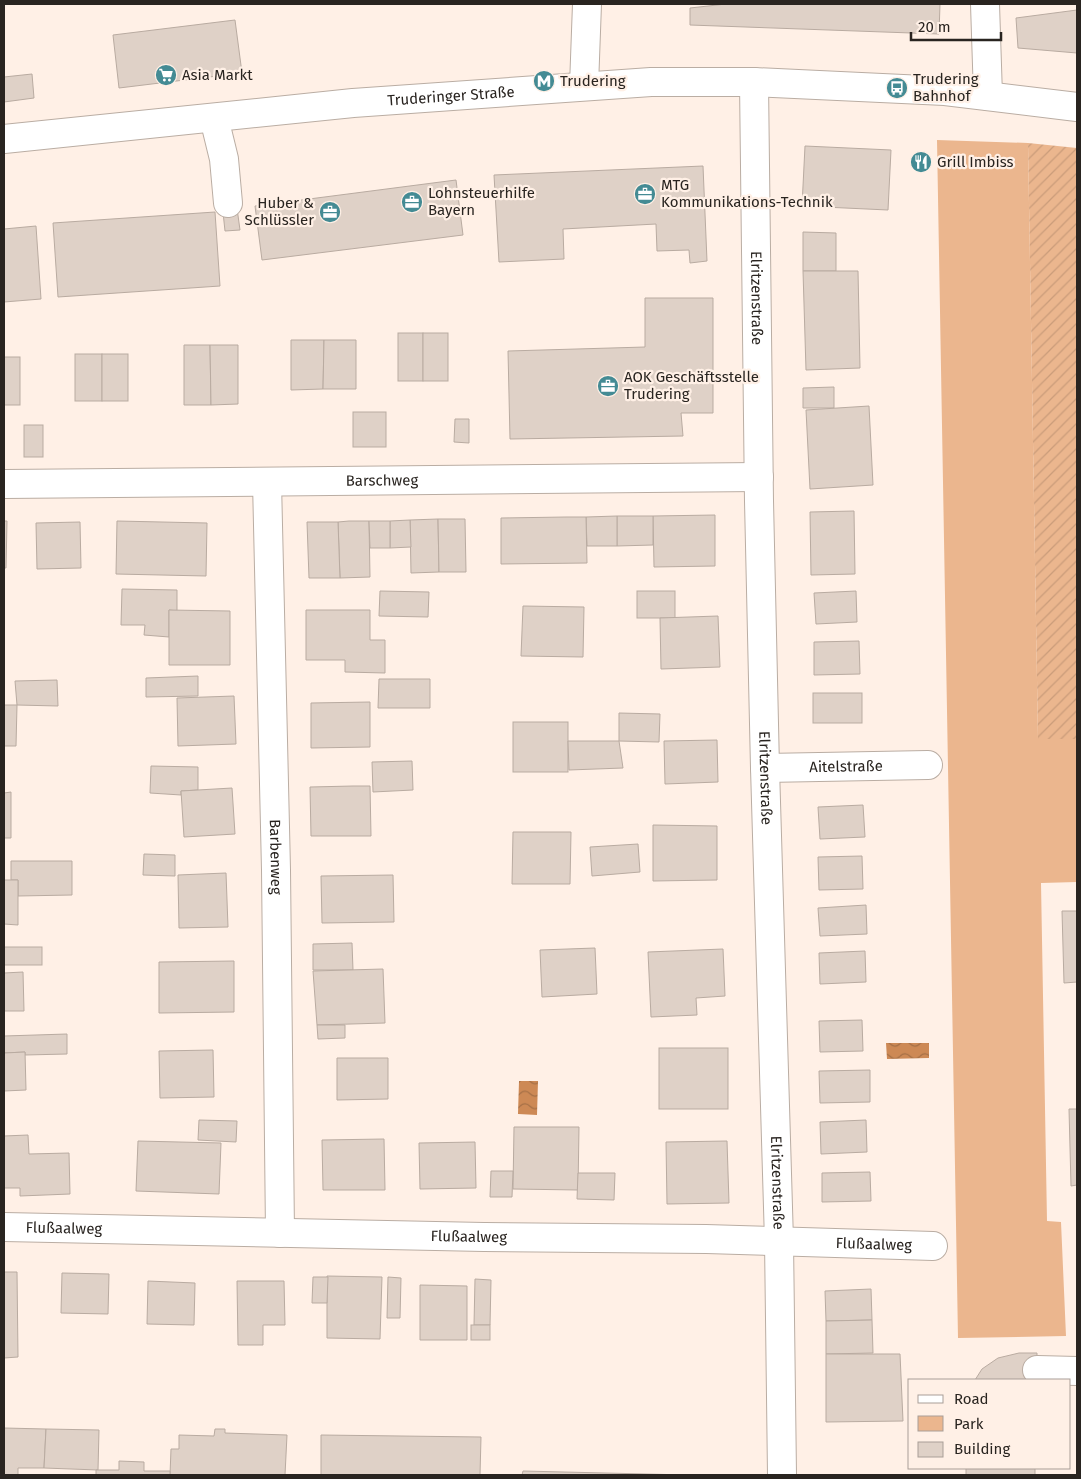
<svg xmlns="http://www.w3.org/2000/svg" width="1081" height="1479" font-family="'Fira Sans',sans-serif">
<style>
.park{fill:#ebb68e}
.garden{fill:url(#garden-furrows)}
.water{fill:url(#water-waves)}
.building{fill:#dfd1c7;stroke:#b9aba1}
.lines{fill:none;stroke-linecap:round;stroke-linejoin:round}
.minor-casing{stroke:#baada3;stroke-width:30}
.minor{stroke:#fff;stroke-width:28}
.labels{text-anchor:middle;dominant-baseline:central;stroke-width:4.5;stroke-linejoin:round;paint-order:stroke}
.poi-label{font-size:15px;fill:#292420;stroke:#fff0e6;text-anchor:start}
.street-label{font-size:15px;fill:#292420;stroke:#fff0e6}
</style>
<defs>
<pattern id="garden-furrows" width="10" height="10" patternUnits="userSpaceOnUse" patternTransform="scale(1.25)"><rect width="10" height="10" fill="#ebb68e"/><path d="M-1 1l2-2M0 10L10 0M9 11l2-2" fill="none" stroke="#ca9c7a"/></pattern>
<pattern id="water-waves" width="16" height="10" patternUnits="userSpaceOnUse" patternTransform="scale(1.25)"><rect width="16" height="10" fill="#cd8955"/><path d="M0 5q4-4 8 0t8 0" fill="none" stroke="#a67046"/></pattern>
</defs>
<rect width="100%" height="100%" fill="#fff0e6"/>
<polygon class="park" points="937,140 1028,143 1038,739 1077,739 1077,882 1041,883 1047,1221 1061,1222 1066,1336 958,1338"/>
<polygon class="garden" points="1028,143 1077,148 1077,739 1038,739"/>
<g class="water">
<polygon points="886,1043 929,1043 929,1058 887,1059"/>
<polygon points="519,1081 538,1081 537,1115 518,1114"/>
</g>
<g class="building">
<polygon points="726,4 940,4 939,34 690,25 690,8"/>
<polygon points="1077,10 1077,53 1018,48 1016,18"/>
<polygon points="235,20 242,73 119,88 113,35"/>
<polygon points="32,74 34,98 4,102 4,77"/>
<polygon points="805,146 891,150 888,210 802,206"/>
<polygon points="703,166 707,261 690,263 689,250 657,251 656,224 563,229 564,259 499,262 494,175"/>
<polygon points="456,180 463,235 262,260 255,206"/>
<polygon points="236,201 240,230 225,231 222,203"/>
<polygon points="215,212 220,286 58,297 53,223"/>
<polygon points="36,226 41,299 4,302 4,229"/>
<polygon points="803,232 836,233 836,271 803,271"/>
<polygon points="803,271 858,271 860,368 806,370"/>
<polygon points="645,298 713,298 713,413 681,413 683,436 510,439 508,351 645,347"/>
<rect x="398" y="333" width="25" height="48"/>
<rect x="423" y="333" width="25" height="48"/>
<polygon points="291,340 324,340 323,389 291,390"/>
<polygon points="324,340 356,340 356,389 323,389"/>
<polygon points="184,345 210,345 211,405 184,405"/>
<polygon points="210,345 238,345 238,404 211,405"/>
<rect x="75" y="354" width="27" height="47"/>
<rect x="102" y="354" width="26" height="47"/>
<rect x="4" y="357" width="16" height="48"/>
<polygon points="834,387 834,408 803,408 803,388"/>
<polygon points="869,406 873,485 810,489 806,410"/>
<rect x="353" y="412" width="33" height="35"/>
<polygon points="455,419 469,419 469,443 454,442"/>
<rect x="24" y="425" width="19" height="32"/>
<polygon points="854,511 855,574 811,575 810,512"/>
<polygon points="715,515 715,566 654,567 653,516"/>
<polygon points="617,516 653,516 653,545 617,546"/>
<polygon points="617,516 617,546 587,546 586,517"/>
<polygon points="566,517 586,517 587,563 501,564 501,518"/>
<polygon points="438,519 439,572 411,573 410,520"/>
<polygon points="438,519 465,519 466,572 439,572"/>
<polygon points="410,520 411,547 390,548 390,521"/>
<polygon points="4,521 7,521 6,568 4,568"/>
<polygon points="117,521 207,523 206,576 116,574"/>
<polygon points="349,521 369,521 370,577 340,578 338,522"/>
<polygon points="369,521 390,521 390,548 370,548"/>
<polygon points="80,522 81,568 37,569 36,523"/>
<polygon points="307,522 338,522 340,578 309,578"/>
<polygon points="122,589 177,590 177,611 169,610 169,637 144,635 145,625 121,625"/>
<polygon points="380,591 429,592 428,617 379,616"/>
<rect x="637" y="591" width="38" height="27"/>
<polygon points="856,591 857,622 816,624 814,593"/>
<polygon points="523,606 584,607 583,657 521,656"/>
<polygon points="169,610 230,611 230,665 169,665"/>
<polygon points="306,610 370,610 370,640 385,640 385,673 345,672 345,660 306,660"/>
<polygon points="718,616 720,667 661,669 660,618"/>
<polygon points="859,641 860,674 814,675 814,642"/>
<polygon points="198,676 198,696 146,697 146,678"/>
<polygon points="379,679 430,679 430,708 378,708"/>
<polygon points="57,680 58,706 17,705 15,681"/>
<rect x="813" y="693" width="49" height="30"/>
<polygon points="234,696 236,744 178,746 177,698"/>
<polygon points="370,702 370,747 311,748 311,703"/>
<polygon points="4,705 17,705 16,746 4,746"/>
<polygon points="619,713 660,714 659,742 619,741"/>
<rect x="513" y="722" width="55" height="50"/>
<polygon points="717,740 718,782 665,784 664,741"/>
<polygon points="568,741 619,741 623,768 569,770"/>
<polygon points="412,761 413,790 373,792 372,762"/>
<polygon points="151,766 198,767 198,790 181,791 181,795 150,793"/>
<polygon points="353,786 370,786 371,836 311,836 310,787"/>
<polygon points="232,788 235,834 184,837 181,791"/>
<polygon points="11,792 11,838 4,838 4,793"/>
<polygon points="863,805 865,837 820,839 818,807"/>
<polygon points="653,825 717,826 717,880 653,881"/>
<polygon points="513,832 571,832 570,884 512,884"/>
<polygon points="638,844 640,872 592,876 590,847"/>
<polygon points="144,854 175,855 175,876 143,875"/>
<polygon points="862,856 863,889 819,890 818,857"/>
<polygon points="11,861 72,861 72,895 18,896 18,880 11,880"/>
<polygon points="226,873 228,927 179,928 178,875"/>
<polygon points="393,875 394,922 322,923 321,876"/>
<polygon points="4,880 18,880 18,925 4,924"/>
<polygon points="866,905 867,934 820,936 818,908"/>
<polygon points="1062,911 1077,911 1077,982 1064,983"/>
<polygon points="352,943 353,970 313,970 313,944"/>
<rect x="4" y="947" width="38" height="18"/>
<polygon points="595,948 597,994 542,997 540,950"/>
<polygon points="723,949 725,996 696,998 697,1015 651,1017 648,952"/>
<polygon points="865,951 866,982 820,984 819,953"/>
<polygon points="234,961 234,1012 159,1013 159,962"/>
<polygon points="383,969 385,1023 317,1025 313,971"/>
<polygon points="23,972 24,1011 4,1011 4,973"/>
<polygon points="862,1020 863,1051 820,1052 819,1021"/>
<polygon points="317,1025 345,1025 345,1038 318,1039"/>
<polygon points="67,1034 67,1054 25,1055 25,1052 4,1053 4,1036"/>
<rect x="659" y="1048" width="69" height="61"/>
<polygon points="213,1050 214,1097 160,1098 159,1051"/>
<polygon points="25,1052 26,1090 4,1091 4,1053"/>
<polygon points="337,1058 388,1058 388,1099 337,1100"/>
<polygon points="870,1070 870,1102 820,1103 819,1071"/>
<polygon points="1069,1109 1077,1109 1077,1185 1071,1186"/>
<polygon points="199,1120 237,1121 236,1142 198,1140"/>
<polygon points="866,1120 867,1152 821,1154 820,1122"/>
<polygon points="514,1127 579,1127 578,1190 513,1189"/>
<polygon points="28,1135 29,1154 69,1153 70,1194 20,1196 20,1188 4,1188 4,1136"/>
<polygon points="384,1139 385,1190 323,1190 322,1140"/>
<polygon points="138,1141 221,1143 219,1194 136,1191"/>
<polygon points="727,1141 729,1203 667,1204 666,1142"/>
<polygon points="475,1142 476,1188 420,1189 419,1143"/>
<polygon points="491,1171 513,1171 512,1197 490,1197"/>
<polygon points="870,1172 871,1201 822,1202 822,1173"/>
<polygon points="578,1173 615,1173 614,1200 577,1199"/>
<polygon points="4,1272 17,1272 18,1357 4,1358"/>
<polygon points="62,1273 109,1274 108,1314 61,1313"/>
<polygon points="327,1276 382,1277 380,1339 327,1338"/>
<polygon points="313,1277 328,1277 327,1303 312,1303"/>
<polygon points="388,1277 401,1278 400,1318 387,1318"/>
<polygon points="475,1279 491,1280 490,1325 474,1325"/>
<polygon points="148,1281 195,1283 194,1325 147,1324"/>
<polygon points="237,1281 284,1281 285,1325 263,1325 263,1345 238,1345"/>
<polygon points="420,1285 467,1286 467,1340 420,1340"/>
<polygon points="871,1289 872,1320 826,1321 825,1291"/>
<polygon points="872,1320 873,1353 826,1354 826,1321"/>
<rect x="471" y="1325" width="19" height="15"/>
<polygon points="1019,1353 1037,1353 1037,1380 975,1380 982,1369 998,1358"/>
<polygon points="826,1354 900,1354 903,1421 826,1422"/>
<polygon points="4,1428 46,1429 44,1468 18,1468 18,1475 4,1475"/>
<polygon points="46,1429 99,1430 98,1470 44,1468"/>
<polygon points="215,1429 225,1429 225,1433 287,1435 285,1475 170,1475 171,1449 179,1449 179,1435 214,1436"/>
<polygon points="321,1435 481,1437 480,1475 321,1475"/>
<polygon points="119,1461 144,1462 144,1471 170,1471 170,1475 96,1475 96,1470 119,1470"/>
<rect x="966" y="1468" width="69" height="7"/>
<polygon points="523,1471 687,1475 722,1475 522,1475"/>
</g>
<g class="lines">
<g class="minor-casing">
<g id="minor">
<polyline points="985,4 988,96"/>
<path id="s1" d="M754,82L759,501L765,768L779,1241L782,1475"/>
<polyline points="584,86 587,4"/>
<polyline points="214,118 224,159 228,203"/>
<path id="s2" d="M4,139L353,103L651,82H754L945,91L1077,107"/>
<path id="s3" d="M267,482L276,870L280,1233"/>
<path id="s4" d="M4,484L759,477"/>
<path id="s5" d="M765,768L928,765"/>
<path id="s6" d="M4,1227L484,1237L706,1239L933,1246"/>
<polyline points="1037,1370 1077,1371"/>
</g>
</g>
<use href="#minor" class="minor"/>
</g>
<defs>
<g id="supermarket-disc" transform="scale(1.125)"><circle r="9.5" fill="#448b94" stroke="#fff0e6"/><path d="M-6-5.5h2.5l.6 2H6L4.5 2H-2.5L-4.4-4H-6ZM-1.5 3.2a1.3 1.3 0 1 0 .1 0ZM3 3.2a1.3 1.3 0 1 0 .1 0Z" fill="#fff"/></g>
<g id="metro-disc" transform="scale(1.125)"><circle r="9.5" fill="#448b94" stroke="#fff0e6"/><path d="M-5.5 5V-5H-3L0 0L3-5H5.5V5H3V-.5L0 4L-3-.5V5Z" fill="#fff"/></g>
<g id="bus-disc" transform="scale(1.125)"><circle r="9.5" fill="#448b94" stroke="#fff0e6"/><path d="M-5-6H5V4H4V6H2V4H-2V6H-4V4H-5ZM-3.5-4V0h7V-4ZM-3.5 1.2v1.5H-2V1.2ZM2 1.2v1.5H3.5V1.2Z" fill="#fff"/></g>
<g id="restaurant-disc" transform="scale(1.125)"><circle r="9.5" fill="#448b94" stroke="#fff0e6"/><path d="M-5-6h1v4h1v-4h1v4h1v-4h1v5L-1.5 .5V6h-2V.5L-5-1ZM5-6V6H3V1.5H1.5Q1.5-4 5-6Z" fill="#fff"/></g>
<g id="office-disc" transform="scale(1.125)"><circle r="9.5" fill="#448b94" stroke="#fff0e6"/><path d="M-6-3h4V-5.5h4V-3h4V5H-6ZM-1-4.5V-3h2v-1.5ZM-6 0V1H6V0Z" fill="#fff"/></g>
</defs>
<g fill-rule="evenodd">
<use href="#supermarket-disc" x="166" y="75"/>
<use href="#metro-disc" x="544" y="81"/>
<use href="#bus-disc" x="897" y="88"/>
<use href="#restaurant-disc" x="921" y="162"/>
<use href="#office-disc" x="645" y="194"/>
<use href="#office-disc" x="412" y="202"/>
<use href="#office-disc" x="330" y="212"/>
<use href="#office-disc" x="608" y="386"/>
</g>
<g class="labels">
<g class="poi-label">
<text x="182" y="75">Asia Markt</text>
<text x="913" y="79">Trudering<tspan x="913" dy="17">Bahnhof</tspan></text>
<text x="560" y="81">Trudering</text>
<text x="937" y="162">Grill Imbiss</text>
<text x="661" y="185">MTG<tspan x="661" dy="17">Kommunikations-Technik</tspan></text>
<text x="428" y="193">Lohnsteuerhilfe<tspan x="428" dy="17">Bayern</tspan></text>
<text x="314" y="203" text-anchor="end">Huber &amp;<tspan x="314" dy="17">Schlüssler</tspan></text>
<text x="624" y="377">AOK Geschäftsstelle<tspan x="624" dy="17">Trudering</tspan></text>
</g>
<g class="street-label">
<text stroke="none"><textPath href="#s2" startOffset="449">Truderinger Straße</textPath></text>
<text stroke="none"><textPath href="#s1" startOffset="216">Elritzenstraße</textPath></text>
<text stroke="none"><textPath href="#s4" startOffset="378">Barschweg</textPath></text>
<text stroke="none"><textPath href="#s5" startOffset="81">Aitelstraße</textPath></text>
<text stroke="none"><textPath href="#s1" startOffset="696">Elritzenstraße</textPath></text>
<text stroke="none"><textPath href="#s3" startOffset="375">Barbenweg</textPath></text>
<text stroke="none"><textPath href="#s1" startOffset="1101">Elritzenstraße</textPath></text>
<text stroke="none"><textPath href="#s6" startOffset="60">Flußaalweg</textPath></text>
<text stroke="none"><textPath href="#s6" startOffset="465">Flußaalweg</textPath></text>
<text stroke="none"><textPath href="#s6" startOffset="870">Flußaalweg</textPath></text>
</g>
</g>
<rect width="1081" height="1479" fill="none" stroke="#292420" stroke-width="10"/>
<rect x="908" y="1379" width="162" height="90" fill="#fff0e6" stroke="#a99e97"/>
<rect x="918" y="1395" width="25" height="8" fill="#ffffff" stroke="#a99e97"/>
<text x="954" y="1404" font-size="15" fill="#292420">Road</text>
<rect x="918" y="1416" width="25" height="15" fill="#ebb68e" stroke="#a99e97"/>
<text x="954" y="1429" font-size="15" fill="#292420">Park</text>
<rect x="918" y="1442" width="25" height="15" fill="#dfd1c7" stroke="#a99e97"/>
<text x="954" y="1454" font-size="15" fill="#292420">Building</text>
<path d="M911 32v8h90v-8" fill="none" stroke="#292420" stroke-width="2.5"/>
<text x="918" y="32" font-size="15" fill="#292420" stroke="#fff0e6" stroke-width="4" paint-order="stroke">20 m</text>
</svg>
